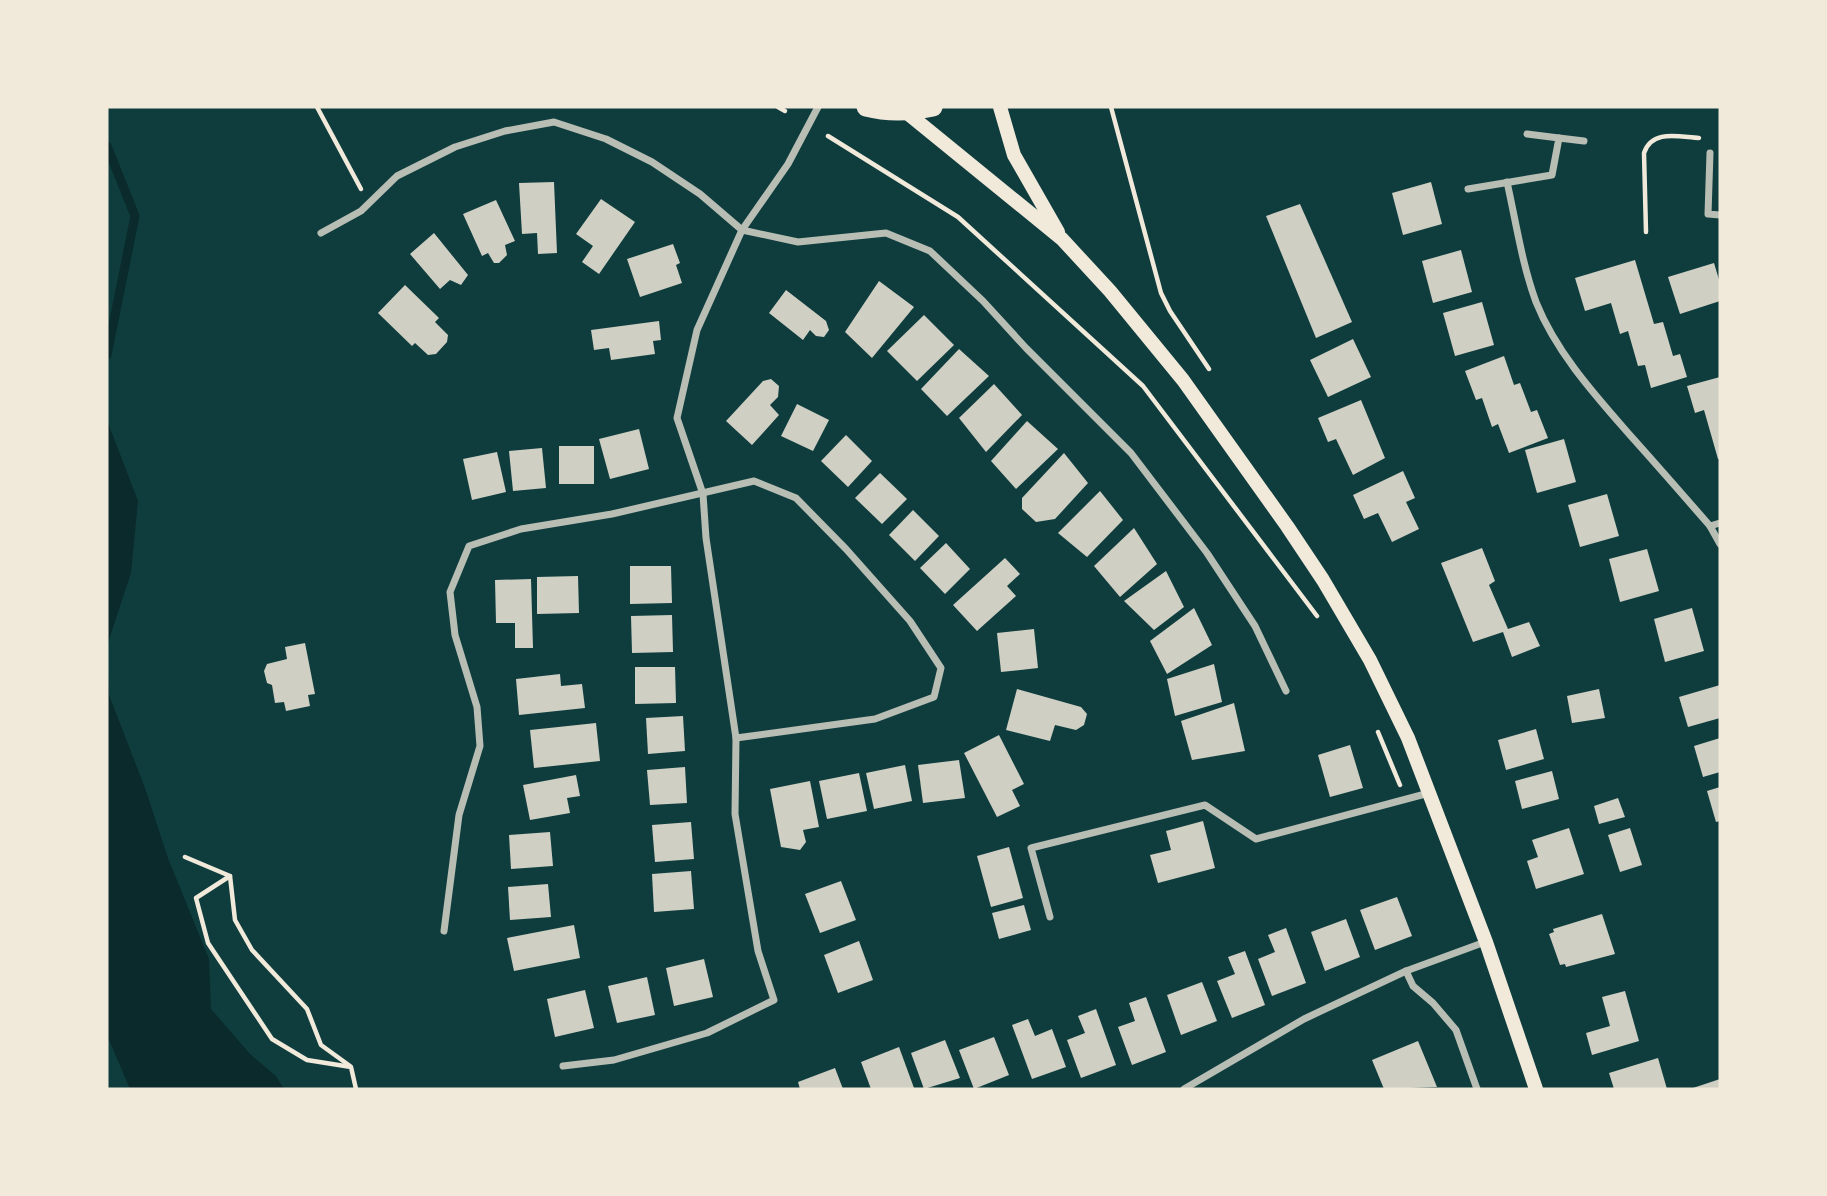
<svg xmlns="http://www.w3.org/2000/svg" width="1827" height="1196" font-family="Quicksand,sans-serif">
<style>
.water{fill:#0a2a2b}
.lines{fill:none;stroke-linecap:round;stroke-linejoin:round}
.stream{stroke:#0a2a2b;stroke-width:9}
.building{fill:#cfcfc3}
.path{stroke:#f1e9da;stroke-width:4.5}
.minor{stroke:#b8beb3;stroke-width:7}
.secondary{stroke:#f1e9da;stroke-width:14}
.trunk{stroke:#f1e9da;stroke-width:19}
</style>
<rect width="100%" height="100%" fill="#0f3d3e"/>
<g class="water">
<polygon points="107,420 138,501 131,573 107,646"/>
<polygon points="107,646 109,695 145,788 168,858 209,959 211,1009 250,1054 276,1076 284,1089 130,1089 107,1035"/>
</g>
<g class="lines">
<polyline class="stream" points="107,146 135,216 107,355"/>
</g>
<g class="building">
<polygon points="554,182 557,253 538,254 537,233 522,234 519,183"/>
<polygon points="1431,182 1442,224 1403,235 1392,193"/>
<polygon points="601,199 635,222 599,274 582,262 593,246 576,234"/>
<polygon points="496,200 515,241 505,245 507,255 499,263 494,263 488,253 482,256 463,214"/>
<polygon points="1300,204 1352,322 1316,338 1266,216"/>
<polygon points="434,233 468,275 461,285 450,280 440,289 410,254"/>
<polygon points="673,244 680,263 676,265 682,283 640,297 627,259"/>
<polygon points="1461,250 1472,292 1433,303 1422,261"/>
<polygon points="1635,260 1654,324 1663,322 1673,356 1680,354 1687,377 1651,388 1645,365 1638,366 1628,331 1620,334 1611,303 1585,311 1575,278"/>
<polygon points="1714,263 1720,283 1720,301 1680,314 1668,277"/>
<polygon points="879,281 914,307 872,358 845,332"/>
<polygon points="405,285 439,318 435,322 448,335 447,342 436,354 428,355 415,343 412,346 378,313"/>
<polygon points="786,290 826,321 829,330 824,337 816,336 810,330 803,340 769,313"/>
<polygon points="1482,302 1494,345 1455,356 1443,313"/>
<polygon points="924,315 954,345 917,381 887,351"/>
<polygon points="659,321 661,340 653,341 655,354 611,360 609,348 594,350 591,330"/>
<polygon points="1353,339 1371,377 1328,397 1310,360"/>
<polygon points="959,349 989,376 947,416 921,389"/>
<polygon points="1504,356 1514,385 1520,383 1531,412 1537,410 1548,438 1509,453 1498,424 1492,427 1482,398 1476,400 1465,371"/>
<polygon points="1720,377 1720,459 1718,459 1704,410 1695,413 1687,386"/>
<polygon points="771,379 779,386 778,397 770,405 779,415 752,445 726,421 763,381"/>
<polygon points="994,384 1022,415 986,452 959,418"/>
<polygon points="1361,400 1385,458 1353,475 1336,439 1328,442 1318,418"/>
<polygon points="797,404 829,420 813,451 781,436"/>
<polygon points="1027,421 1058,449 1016,489 991,461"/>
<polygon points="639,429 649,469 610,479 599,439"/>
<polygon points="846,435 872,461 848,487 821,461"/>
<polygon points="1564,439 1576,482 1537,493 1525,450"/>
<rect x="559" y="446" width="35" height="38"/>
<polygon points="542,448 546,488 513,491 509,451"/>
<polygon points="497,452 506,492 472,500 463,459"/>
<polygon points="1064,453 1088,483 1055,519 1036,522 1022,509 1022,498"/>
<polygon points="1403,471 1415,498 1406,502 1419,529 1392,542 1378,513 1364,519 1353,495"/>
<polygon points="880,473 907,499 882,524 855,498"/>
<polygon points="1100,491 1123,520 1087,557 1058,533"/>
<polygon points="1607,494 1619,536 1580,547 1568,505"/>
<polygon points="913,510 939,536 915,561 889,535"/>
<polygon points="1134,528 1157,564 1120,597 1094,566"/>
<polygon points="946,543 970,569 945,594 920,568"/>
<polygon points="1482,548 1495,581 1489,585 1508,629 1529,622 1540,646 1512,657 1503,632 1473,642 1441,563"/>
<polygon points="1647,549 1659,591 1620,602 1609,559"/>
<polygon points="1005,558 1020,574 1007,586 1016,596 977,631 953,605"/>
<polygon points="630,566 671,566 672,603 630,604"/>
<polygon points="1166,571 1184,607 1154,630 1124,601"/>
<polygon points="578,576 579,613 537,614 537,577"/>
<polygon points="531,579 533,648 515,648 515,623 496,623 495,580"/>
<polygon points="1194,608 1212,645 1167,674 1150,641"/>
<polygon points="1692,608 1704,651 1665,662 1654,619"/>
<polygon points="672,615 673,652 632,653 631,616"/>
<polygon points="1034,629 1038,668 1001,672 997,633"/>
<polygon points="305,643 315,694 308,695 310,706 286,711 284,702 275,703 272,685 267,683 264,671 267,664 287,659 285,647"/>
<polygon points="1214,664 1222,702 1175,716 1167,679"/>
<polygon points="635,667 675,667 676,703 635,704"/>
<polygon points="560,674 561,686 582,684 585,708 519,715 516,679"/>
<polygon points="1720,685 1720,718 1688,727 1679,697"/>
<polygon points="1017,689 1081,707 1087,714 1084,725 1076,730 1055,725 1050,741 1006,730"/>
<polygon points="1599,689 1605,718 1572,723 1567,696"/>
<polygon points="1234,703 1245,751 1192,760 1181,721"/>
<polygon points="683,716 685,751 648,754 646,718"/>
<polygon points="596,723 600,761 534,768 530,730"/>
<polygon points="1536,729 1544,759 1506,770 1498,740"/>
<polygon points="999,735 1024,784 1012,790 1020,806 997,817 964,753"/>
<polygon points="1720,738 1720,772 1703,777 1694,746"/>
<polygon points="1350,745 1363,788 1330,797 1318,755"/>
<polygon points="959,760 965,798 923,803 918,765"/>
<polygon points="905,765 912,801 874,809 866,773"/>
<polygon points="685,767 687,803 650,805 647,770"/>
<polygon points="1552,771 1559,799 1522,809 1515,781"/>
<polygon points="859,773 867,811 827,819 819,781"/>
<polygon points="576,775 580,796 567,798 570,813 530,820 523,785"/>
<polygon points="810,781 819,827 803,830 806,842 800,850 781,847 770,789"/>
<polygon points="1720,787 1720,821 1716,822 1707,791"/>
<polygon points="1618,798 1625,817 1599,824 1594,806"/>
<polygon points="1203,821 1215,868 1158,883 1150,855 1171,850 1166,831"/>
<polygon points="691,822 694,859 655,862 652,825"/>
<polygon points="1569,828 1584,874 1536,889 1527,861 1538,857 1532,840"/>
<polygon points="1630,828 1642,865 1620,872 1608,835"/>
<polygon points="550,832 553,866 511,869 509,835"/>
<polygon points="1009,847 1023,898 991,907 977,856"/>
<polygon points="691,871 694,909 654,912 652,874"/>
<polygon points="841,881 856,920 820,933 805,894"/>
<polygon points="548,884 551,917 510,920 508,887"/>
<polygon points="1397,897 1412,936 1375,950 1360,910"/>
<polygon points="1024,905 1031,930 999,939 992,913"/>
<polygon points="1602,914 1615,954 1566,967 1565,964 1560,965 1549,934 1554,932 1553,929"/>
<polygon points="1346,919 1360,957 1325,971 1311,932"/>
<polygon points="574,925 580,958 514,971 507,938"/>
<polygon points="1286,928 1306,983 1272,996 1258,959 1275,952 1268,935"/>
<polygon points="859,941 873,980 838,993 824,955"/>
<polygon points="1245,951 1265,1005 1232,1018 1217,981 1235,974 1228,957"/>
<polygon points="704,959 713,997 674,1006 666,968"/>
<polygon points="647,977 655,1015 617,1023 608,986"/>
<polygon points="1202,982 1217,1021 1181,1035 1167,995"/>
<polygon points="585,990 594,1028 555,1037 547,999"/>
<polygon points="1625,991 1639,1041 1592,1055 1586,1033 1610,1026 1602,997"/>
<polygon points="1146,997 1166,1052 1132,1065 1118,1027 1135,1021 1129,1003"/>
<polygon points="1096,1009 1116,1065 1081,1078 1067,1040 1085,1033 1078,1016"/>
<polygon points="1028,1019 1035,1036 1052,1029 1066,1067 1032,1079 1012,1025"/>
<polygon points="994,1037 1009,1075 974,1089 959,1050"/>
<polygon points="945,1040 960,1078 924,1089 911,1053"/>
<polygon points="1418,1041 1437,1087 1384,1089 1372,1060"/>
<polygon points="899,1047 914,1088 871,1089 861,1062"/>
<polygon points="1658,1058 1667,1089 1614,1089 1609,1073"/>
<polygon points="835,1068 843,1089 800,1089 798,1082"/>
<polygon points="1720,1079 1720,1089 1690,1089"/>
</g>
<g class="lines">
<g class="path">
<polyline points="317,107 361,189"/>
<polyline points="778,107 785,111"/>
<polyline points="1111,107 1161,293 1170,311 1209,369"/>
<polyline points="828,136 958,217 1143,386 1317,616"/>
<path d="M1646,232L1644,153C1652,129 1679,137 1699,138"/>
<polyline points="1378,732 1400,785"/>
<polyline points="185,857 230,876 196,898 208,943 272,1039 307,1060 351,1067 356,1089"/>
<polyline points="230,876 235,920 252,950 307,1009 321,1045 350,1066"/>
</g>
<g class="minor">
<polyline points="1559,138 1584,141"/>
<polyline points="1710,153 1708,214 1720,215"/>
<path d="M1507,182C1516,222 1522,264 1536,302C1556,352 1594,394 1629,434C1656,464 1683,495 1710,526L1720,523"/>
<polyline points="1468,189 1552,175 1559,138 1527,134"/>
<polyline points="321,233 361,211 397,176 455,147 505,131 554,122 606,139 652,162 700,194 742,230 798,242 886,233 930,251 983,301 1026,348 1131,453 1207,553 1255,626 1286,691"/>
<polyline points="1710,526 1720,544"/>
<polyline points="1050,917 1031,848 1205,805 1256,839 1429,793"/>
<polyline points="444,931 459,815 480,746 477,707 455,635 450,592 469,546 521,529 612,514 754,481 796,498 846,549 910,621 941,668 934,697 875,719 736,738"/>
<polyline points="1406,971 1413,986 1433,1003 1456,1030 1477,1089"/>
<polyline points="563,1066 614,1060 707,1033 774,1000 758,951 735,814 736,738 706,538 703,494 677,418 697,330 742,230 788,164 818,107"/>
<polyline points="1184,1089 1304,1019 1406,971 1485,942"/>
</g>
<g class="secondary">
<polyline points="1000,107 1014,155 1058,232"/>
<polyline points="906,112 1062,239 1110,291 1183,380 1287,526 1323,580 1370,660 1408,738 1486,942 1536,1089"/>
</g>
<path class="trunk" d="M866,107C889,113 910,112 933,107"/>
</g>
<rect width="1827" height="1196" fill="none" stroke="#f1e9da" stroke-width="217"/>
</svg>
